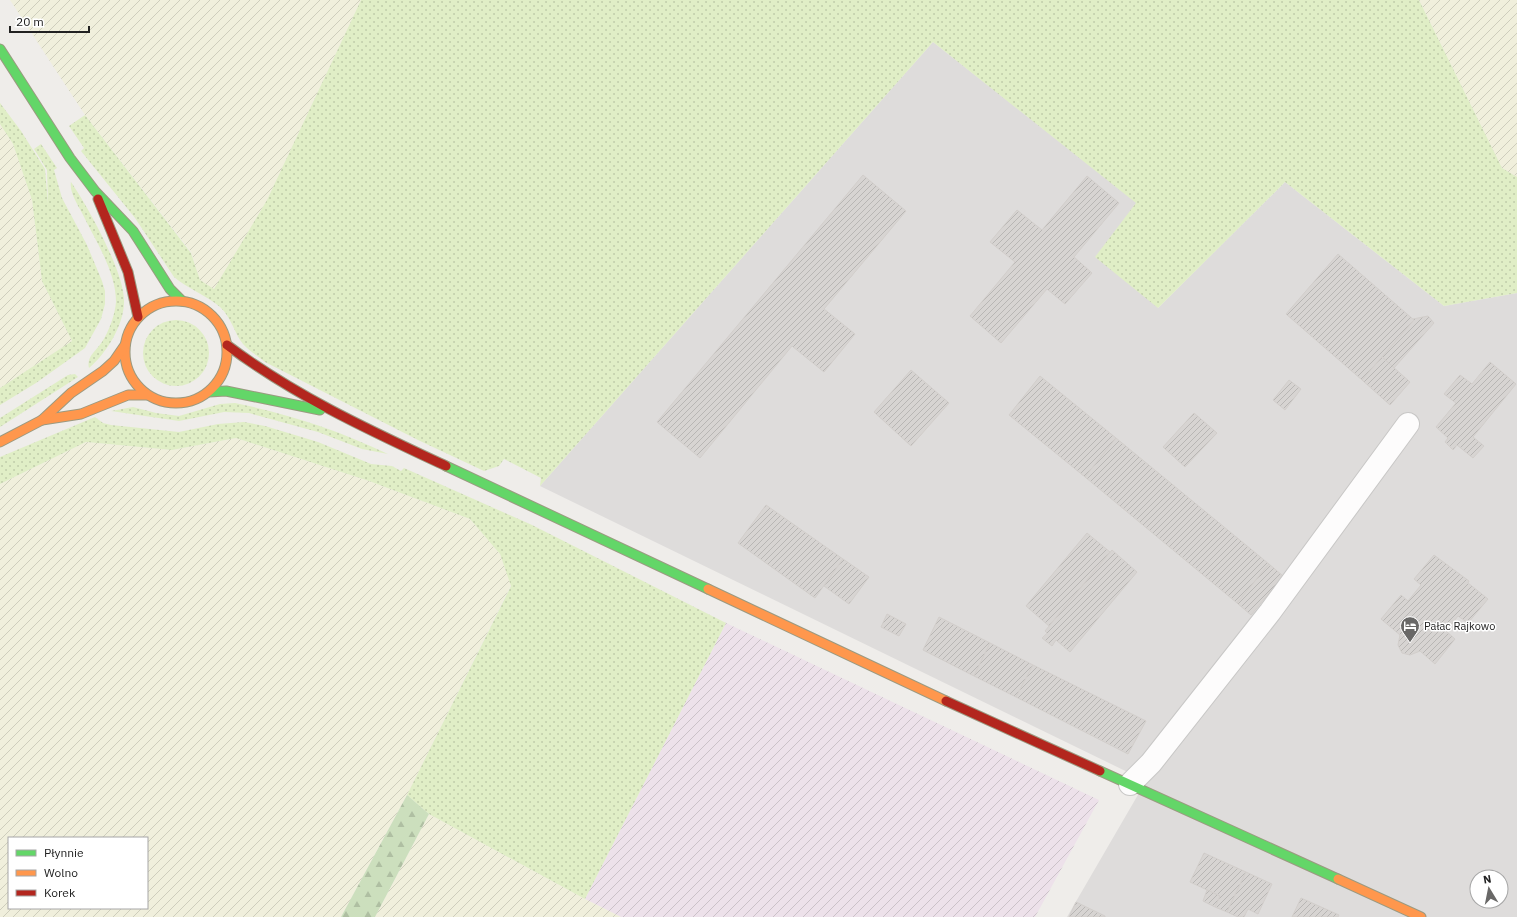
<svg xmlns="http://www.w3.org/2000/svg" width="1517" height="917" font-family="'IBM Plex Sans',sans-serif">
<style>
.residential{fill:#dedcdb;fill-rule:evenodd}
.industrial{fill:url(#industrial-furrows)}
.farmland{fill:url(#farmland-furrows);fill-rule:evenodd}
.grass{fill:url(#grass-dots)}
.forest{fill:url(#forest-firs)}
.building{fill:url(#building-hatch);stroke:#d2cecb}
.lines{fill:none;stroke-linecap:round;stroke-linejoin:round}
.street-casing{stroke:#c8c7c6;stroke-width:24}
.fast-casing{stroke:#9b9a80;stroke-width:11}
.slow-casing{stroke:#9b9a80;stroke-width:11}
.jam-casing{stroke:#9b9a80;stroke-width:11}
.street{stroke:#fdfcfc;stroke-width:22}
.fast{stroke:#63d668;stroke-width:9}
.slow{stroke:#ff974d;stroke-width:9}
.jam{stroke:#b3261e;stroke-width:9}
.labels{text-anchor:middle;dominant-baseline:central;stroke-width:3;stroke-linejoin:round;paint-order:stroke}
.poi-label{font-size:11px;fill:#212121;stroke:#fff;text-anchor:start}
</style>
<defs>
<pattern id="industrial-furrows" width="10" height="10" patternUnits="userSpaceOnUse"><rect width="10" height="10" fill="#ede1ea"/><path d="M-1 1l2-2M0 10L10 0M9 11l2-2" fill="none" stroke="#cbc1c8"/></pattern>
<pattern id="farmland-furrows" width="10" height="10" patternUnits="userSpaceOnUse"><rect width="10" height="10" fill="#f0efdc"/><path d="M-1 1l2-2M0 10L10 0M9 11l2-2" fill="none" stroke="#cecdbc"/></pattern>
<pattern id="grass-dots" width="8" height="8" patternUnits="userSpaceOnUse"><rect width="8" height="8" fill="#e0eec6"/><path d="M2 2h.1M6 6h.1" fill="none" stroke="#c0ccaa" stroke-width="1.8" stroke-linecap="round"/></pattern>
<pattern id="forest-firs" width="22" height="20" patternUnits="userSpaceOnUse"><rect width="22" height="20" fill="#ccdfbd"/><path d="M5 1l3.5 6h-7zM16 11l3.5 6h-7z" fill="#afbfa2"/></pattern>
<pattern id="building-hatch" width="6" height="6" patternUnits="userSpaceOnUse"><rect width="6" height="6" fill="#d7d4d2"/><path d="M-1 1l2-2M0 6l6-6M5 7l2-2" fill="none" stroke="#b8b6b4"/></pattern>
</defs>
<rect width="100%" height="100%" fill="#efedea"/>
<path class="residential" d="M933,42L1137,203L1158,308L1285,182L1444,306L1517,293V917H1067L1146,781L540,486ZM1477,877H1501V901H1477Z"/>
<polygon class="industrial" points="726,623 1099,800 1035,917 621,917 585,899"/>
<g class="farmland">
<polygon points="10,0 361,0 267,200 214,289 200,280 191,252 85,115"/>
<polygon points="1419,0 1517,0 1517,177 1502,168"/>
<polygon points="0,124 13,144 32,200 42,281 72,341 0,388"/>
<path d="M236,438L369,481L470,519L500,554L511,585L407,795L341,917H0V484L86,442L172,450ZM9,838H147V908H9Z"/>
<polygon points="429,814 585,899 621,917 375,917"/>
</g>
<g class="grass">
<path d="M361,0H1419L1502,168L1517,177V293L1444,306L1285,182L1158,308L1095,257L1136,203L933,42L540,486L541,478L504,459L499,466L484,471L418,440L265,362C258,356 249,351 243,344C234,333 232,318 220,307C206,295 188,289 174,277L135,218L81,151L84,148L69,126L85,115L191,253L200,280L214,289L267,200Z"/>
<polygon points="0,103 21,131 45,169 48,204 47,170 34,149 41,144 57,168 54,170 62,198 87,245 102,281 105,291 105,304 101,319 85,348 36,383 0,405 0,388 72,341 42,281 32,200 13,144 0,124"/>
<path d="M71,182C88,207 125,273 124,302C124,325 106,354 89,368C86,357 96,351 102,342C109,331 115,315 116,302C116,271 95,240 82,213C78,205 69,192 71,182Z"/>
<circle cx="176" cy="353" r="33"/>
<polygon points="75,374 78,377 0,427 0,418 68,375"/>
<path d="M235,403C289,414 338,430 388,454L362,449L318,432L249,413L224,412L179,421L111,411L133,407L156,413L179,416L220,404Z"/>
<polygon points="95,417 103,423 111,425 179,432 218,424 244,422 265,426 318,442 371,464 392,466 401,471 404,468 532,525 726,623 585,899 429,814 407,795 511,586 500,554 470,519 369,481 236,438 172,450 86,442 0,484 0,457"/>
</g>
<polygon class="forest" points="407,795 429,814 375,917 341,917"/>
<g class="building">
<polygon points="863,175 906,211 824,309 855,334 824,372 792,346 700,458 657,422"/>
<polygon points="1087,176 1119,203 1074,257 1092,273 1065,304 1047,289 1001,343 970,316 1015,262 990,242 1017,210 1042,230"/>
<polygon points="1338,254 1414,320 1362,380 1286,314"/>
<polygon points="1428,316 1434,323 1394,368 1382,357 1414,320 1413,319"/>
<polygon points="1382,357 1410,382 1390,405 1362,380"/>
<polygon points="1490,362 1516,384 1473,437 1484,446 1473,458 1457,445 1453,450 1445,442 1448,438 1436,427 1456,403 1444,394 1460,375 1472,384"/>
<polygon points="911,370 949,403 911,446 874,412"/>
<polygon points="1040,376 1116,438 1085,477 1009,415"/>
<polygon points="1289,380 1301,389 1285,410 1273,400"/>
<polygon points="1194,413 1217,433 1185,467 1163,447"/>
<polygon points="1116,438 1269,564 1237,603 1085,477"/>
<polygon points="766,505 843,559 815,598 738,543"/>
<polygon points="1087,533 1110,552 1049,626 1026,606"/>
<polygon points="1112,550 1137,572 1070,652 1056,640 1052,646 1042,638 1047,633 1045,631"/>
<polygon points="1434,555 1469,581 1468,583 1488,599 1468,623 1458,616 1446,631 1455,639 1435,664 1420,651 1410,655 1402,653 1398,645 1400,635 1381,619 1401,595 1408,601 1421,585 1414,579"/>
<polygon points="843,559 869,577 849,604 824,586"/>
<polygon points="1269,564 1283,576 1251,615 1237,603"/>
<polygon points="887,614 906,624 899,636 881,627"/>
<polygon points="939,617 990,643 974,676 923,650"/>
<polygon points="990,643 1033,665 1016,697 974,676"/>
<polygon points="1033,665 1146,721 1128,754 1016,697"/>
<polygon points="1204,853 1246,872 1227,912 1215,907 1220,896 1190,882"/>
<polygon points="1246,872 1272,884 1258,914 1248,909 1244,917 1238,917 1227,912"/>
<polygon points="1207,890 1220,896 1215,907 1203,901"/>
<polygon points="1301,898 1339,915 1338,917 1292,917"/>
<polygon points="1076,902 1105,916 1105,917 1069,917"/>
</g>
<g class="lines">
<g class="street-casing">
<polyline id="street" points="1130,784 1151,763 1270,612 1408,424"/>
</g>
<g class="fast-casing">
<g id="fast">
<polyline points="0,49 70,158 95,191 133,231 170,289 182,301"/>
<polyline points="209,392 226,391 320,410"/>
<polyline points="446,466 708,589"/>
<polyline points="1100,771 1338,879"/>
</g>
</g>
<g class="slow-casing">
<g id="slow">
<circle cx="176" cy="352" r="51"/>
<polyline points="42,420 81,414 128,395 147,395"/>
<polyline points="0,442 42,420 71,393 103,371 114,361 125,345"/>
<polyline points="708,589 946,701"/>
<polyline points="1338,879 1421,917"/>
</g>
</g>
<g class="jam-casing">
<g id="jam">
<polyline points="98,199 128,272 138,317"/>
<path d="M227,345C295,396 369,430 446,466"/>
<polyline points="946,701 1100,771"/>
</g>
</g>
<use href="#street" class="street"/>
<use href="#fast" class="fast"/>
<use href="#slow" class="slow"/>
<use href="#jam" class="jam"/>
</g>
<defs>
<g id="hotel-pin" transform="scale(1)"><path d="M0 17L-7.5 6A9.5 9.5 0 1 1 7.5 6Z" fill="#696867" stroke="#fff"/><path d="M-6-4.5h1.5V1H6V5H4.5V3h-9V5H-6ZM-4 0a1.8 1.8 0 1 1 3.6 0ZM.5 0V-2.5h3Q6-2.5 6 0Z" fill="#fff"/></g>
</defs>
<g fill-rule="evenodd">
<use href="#hotel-pin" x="1410" y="626"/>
</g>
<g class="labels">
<g class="poi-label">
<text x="1424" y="626">Pałac Rajkowo</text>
</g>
</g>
<rect x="8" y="837" width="140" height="72" fill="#ffffff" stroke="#a6a6a6"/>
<rect x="16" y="850" width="20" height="6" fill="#63d668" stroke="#a6a6a6"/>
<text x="44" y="857" font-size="12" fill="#212121">Płynnie</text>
<rect x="16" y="870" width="20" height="6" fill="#ff974d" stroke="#a6a6a6"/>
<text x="44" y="877" font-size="12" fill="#212121">Wolno</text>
<rect x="16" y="890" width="20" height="6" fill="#b3261e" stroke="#a6a6a6"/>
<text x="44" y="897" font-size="12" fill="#212121">Korek</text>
<g transform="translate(1489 889) rotate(350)"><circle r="19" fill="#ffffff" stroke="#a6a6a6"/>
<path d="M0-3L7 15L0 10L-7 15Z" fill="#696867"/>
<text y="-6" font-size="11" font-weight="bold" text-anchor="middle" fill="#212121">N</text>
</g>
<path d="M10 26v6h79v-6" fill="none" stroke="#212121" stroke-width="2"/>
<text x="16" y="26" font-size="12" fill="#212121" stroke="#ffffff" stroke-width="3" paint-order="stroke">20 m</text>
</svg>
